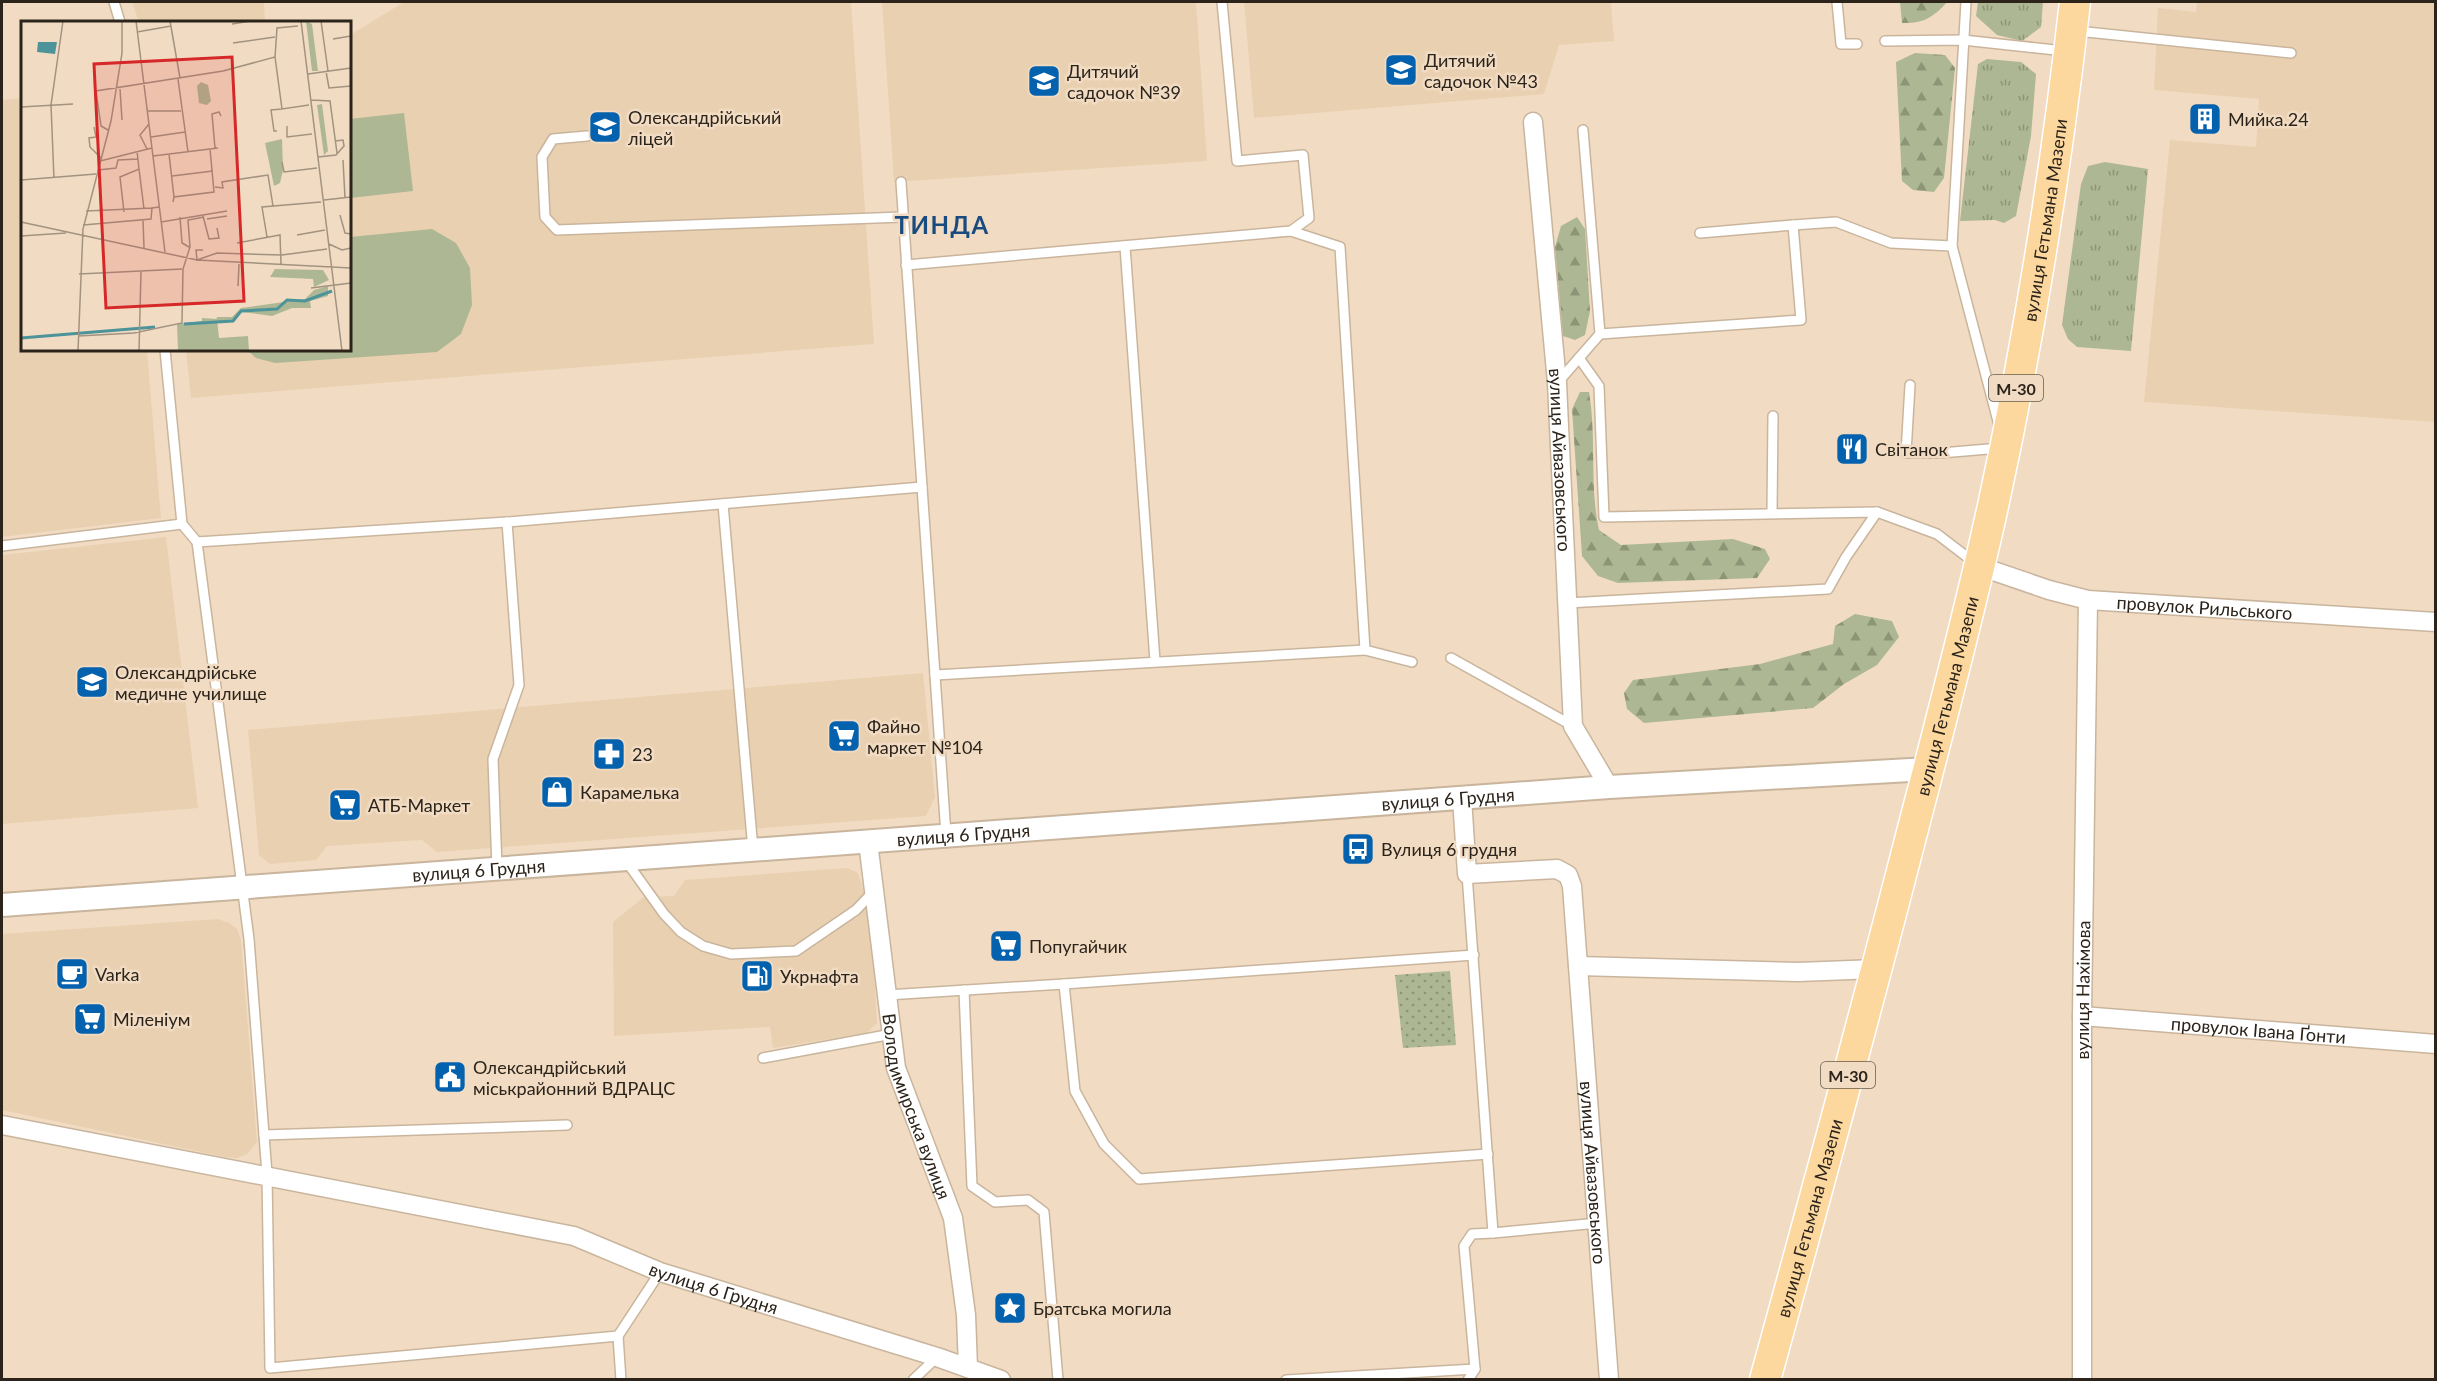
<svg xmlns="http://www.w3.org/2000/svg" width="2437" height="1381" font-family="Lato,sans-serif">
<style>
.built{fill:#e9d0b1}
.grass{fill:url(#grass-tufts)}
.forest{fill:url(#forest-firs)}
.park{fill:url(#park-dots)}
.pitch{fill:#adb793}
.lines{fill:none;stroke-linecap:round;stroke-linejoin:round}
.service-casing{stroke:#c9b59d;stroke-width:12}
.minor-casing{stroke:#c9b59d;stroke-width:21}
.tertiary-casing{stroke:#c9b59d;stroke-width:26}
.trunk-casing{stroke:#fff;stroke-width:33}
.service{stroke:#fff;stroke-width:9}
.minor{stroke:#fff;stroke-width:18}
.tertiary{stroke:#fff;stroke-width:22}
.trunk{stroke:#fcd79e;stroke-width:30}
.labels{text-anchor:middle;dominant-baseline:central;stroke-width:5;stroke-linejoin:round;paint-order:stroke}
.shield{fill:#f1dcc3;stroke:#675b4d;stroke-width:1.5}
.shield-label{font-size:16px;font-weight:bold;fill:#2c241b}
.poi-label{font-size:18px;fill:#2c241b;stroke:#f1dcc3;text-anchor:start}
.street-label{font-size:18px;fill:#2c241b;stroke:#f1dcc3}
.district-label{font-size:24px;font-weight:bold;letter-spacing:1.5px;fill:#194b7e;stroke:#f1dcc3}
.inset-river{fill:none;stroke:#4d949a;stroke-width:3}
.inset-road{fill:none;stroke:#a29280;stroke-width:1.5}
.view{fill:#d62828;fill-opacity:0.15;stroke:#d62828;stroke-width:3}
.inset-edge{fill:none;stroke:#2c241b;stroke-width:3}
</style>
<defs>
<pattern id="grass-tufts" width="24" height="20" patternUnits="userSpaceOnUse" patternTransform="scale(1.5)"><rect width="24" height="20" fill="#adb793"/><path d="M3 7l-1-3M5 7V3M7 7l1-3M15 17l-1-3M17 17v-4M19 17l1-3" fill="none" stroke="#8d9577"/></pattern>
<pattern id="forest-firs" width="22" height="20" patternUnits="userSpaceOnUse" patternTransform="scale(1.5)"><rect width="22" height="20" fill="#adb793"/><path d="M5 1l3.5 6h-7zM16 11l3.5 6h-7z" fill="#8d9577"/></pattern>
<pattern id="park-dots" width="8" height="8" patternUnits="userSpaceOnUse" patternTransform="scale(1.5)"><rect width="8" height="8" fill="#adb793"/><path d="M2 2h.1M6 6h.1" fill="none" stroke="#8d9577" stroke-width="1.8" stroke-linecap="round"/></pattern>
</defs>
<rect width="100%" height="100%" fill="#f1dcc3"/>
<g class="built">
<polygon points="132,2 264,2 265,22 139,22"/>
<polygon points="404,2 851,2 874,344 191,398 186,350 350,350 350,35"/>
<polygon points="882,2 1196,2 1207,161 894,182"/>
<polygon points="1244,2 1611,2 1614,41 1559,45 1544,94 1254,118"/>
<polygon points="2197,2 2435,2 2435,422 2144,402 2170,140 2256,147 2259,99 2154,90 2158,8 2196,12"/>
<polygon points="22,98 22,350 147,350 161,518 2,537 2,100"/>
<polygon points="166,537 198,808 2,824 2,555"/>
<polygon points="923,673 935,797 926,816 437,852 422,840 327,846 316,860 270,864 259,855 248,730"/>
<polygon points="847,868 858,873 871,915 877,1023 867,1033 773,1048 770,1027 614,1036 613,922 644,897 674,896 685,880"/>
<polygon points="218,919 229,923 237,929 241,940 257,1142 247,1154 237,1158 225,1157 2,1110 2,934"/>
</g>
<g class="grass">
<polygon points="1978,2 2043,2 2041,27 2022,41 1997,35 1976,16"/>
<polygon points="1987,59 2021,62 2036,74 2031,136 2016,216 2004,223 1995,220 1960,221 1978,64"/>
<polygon points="2105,162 2148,169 2131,351 2077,347 2068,339 2062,325 2081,184 2088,166"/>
</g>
<g class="forest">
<path d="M1900,2H1947C1934,17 1923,24 1902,23Z"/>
<polygon points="1915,53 1945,55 1955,68 1944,178 1934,192 1913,190 1902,181 1896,62"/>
<polygon points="1577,217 1585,229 1590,311 1585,335 1575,340 1563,336 1555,247 1561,226"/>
<path d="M1580,392H1589C1597,438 1589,485 1599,530L1621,545L1733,539L1765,549L1770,559L1757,578L1618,583L1598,576L1582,556L1572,409Z"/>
<polygon points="1855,614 1892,621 1899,637 1877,665 1844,684 1813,708 1644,723 1627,709 1624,693 1633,680 1760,664 1833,644 1835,626"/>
</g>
<polygon class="park" points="1450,971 1456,1045 1403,1048 1395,975"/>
<g class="pitch">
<polygon points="404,113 413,191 350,198 350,119"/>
<polygon points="432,229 456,243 470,268 472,305 461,334 437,352 275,363 256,358 247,350 350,350 350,237"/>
</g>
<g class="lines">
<g class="service-casing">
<g id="service">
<polyline points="114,2 120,22"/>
<polyline points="1222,2 1237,161 1303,155 1309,218 1291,231"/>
<polyline points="1837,2 1841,44 1857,44"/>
<polyline points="1966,2 1952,246 1999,425"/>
<polyline points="2077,31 2291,53"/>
<polyline points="1885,41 1963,40 2065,51"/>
<polyline points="1583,130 1600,334"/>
<polyline points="587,136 553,139 542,157 545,217 557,230 902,217"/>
<polyline points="901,182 946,835"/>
<polyline points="1793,225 1836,222 1891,243 1952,246"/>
<polyline points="1125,246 1155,661"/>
<polyline points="906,265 1291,231 1340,247 1365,650 1412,662"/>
<polyline points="165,350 182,524 197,542 249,939 267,1174 270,1368 618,1336 660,1272"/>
<polyline points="1579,358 1599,386 1604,517 1877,512 1937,534 1975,563"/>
<polyline points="1558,382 1600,334 1801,320 1793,225 1700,233"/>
<polyline points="1910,385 1906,453 1941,453 2000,448"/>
<polyline points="723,504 753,850"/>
<polyline points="1772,513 1773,416"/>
<polyline points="197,542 507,522 922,487"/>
<polyline points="2,546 182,524"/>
<polyline points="1567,603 1828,589 1846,557 1877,512"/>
<polyline points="1451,658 1573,726"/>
<polyline points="935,675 1365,650"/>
<polyline points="626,861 664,914 681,932 703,946 731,954 796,951 856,910 874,891"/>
<polyline points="497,868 493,759 519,685 507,522"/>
<polyline points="1467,874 1493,1233 1472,1234 1464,1246 1475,1369 1468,1380"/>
<polyline points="1474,955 1064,984 1075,1091 1104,1144 1139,1179 1488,1154"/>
<polyline points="964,990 972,1186 995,1202 1028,1200 1044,1212 1058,1380"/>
<polyline points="887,995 1064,984"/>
<polyline points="763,1058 892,1034"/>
<polyline points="264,1135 567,1125"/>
<polyline points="1493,1233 1598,1223"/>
<polyline points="618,1336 621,1380"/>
<polyline points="913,1380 937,1357"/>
<polyline points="1286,1380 1475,1369"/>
</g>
</g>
<g class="minor-casing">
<g id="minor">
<path id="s1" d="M1533,122L1557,383L1573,726L1609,787"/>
<path id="s2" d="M1979,566L2049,590L2088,600L2436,622"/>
<path id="s3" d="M1462,798L1467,874L1557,869L1568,875L1572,886L1609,1380"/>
<path id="s4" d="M868,842L896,1068L953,1218L966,1315L968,1368"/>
<polyline points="1578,966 1798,972 1877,969"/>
<path id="s5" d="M2082,1016L2436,1044"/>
<path id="s6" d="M2,1125L574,1236L660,1272L937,1357L1001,1380"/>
<path id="s7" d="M2082,1380V1016L2088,600"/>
</g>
</g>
<g class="tertiary-casing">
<g id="tertiary">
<path id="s8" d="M2,905L1609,787L1928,769"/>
</g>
</g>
<g class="trunk-casing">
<g id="trunk">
<path id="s9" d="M1765,1380C1814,1202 1863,1023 1909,844C1938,732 1968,620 1993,506C2029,340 2056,171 2075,2"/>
</g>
</g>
<use href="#service" class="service"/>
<use href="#minor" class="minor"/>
<use href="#tertiary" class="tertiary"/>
<use href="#trunk" class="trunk"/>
</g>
<defs>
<g id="school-square" transform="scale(1.725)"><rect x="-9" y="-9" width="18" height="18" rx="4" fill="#0461ae" stroke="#f1dcc3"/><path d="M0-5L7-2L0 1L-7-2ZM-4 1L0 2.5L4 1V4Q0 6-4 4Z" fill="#fff"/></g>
<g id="building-square" transform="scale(1.725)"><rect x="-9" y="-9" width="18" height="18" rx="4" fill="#0461ae" stroke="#f1dcc3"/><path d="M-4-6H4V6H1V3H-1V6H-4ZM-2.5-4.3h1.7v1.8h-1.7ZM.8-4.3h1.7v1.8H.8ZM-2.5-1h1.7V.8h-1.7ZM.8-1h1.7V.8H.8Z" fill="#fff"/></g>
<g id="restaurant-square" transform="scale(1.725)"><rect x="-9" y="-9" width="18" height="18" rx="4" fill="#0461ae" stroke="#f1dcc3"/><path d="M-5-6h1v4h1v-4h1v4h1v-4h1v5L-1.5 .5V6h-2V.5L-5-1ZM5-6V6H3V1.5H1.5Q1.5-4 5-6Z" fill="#fff"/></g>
<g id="university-square" transform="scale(1.725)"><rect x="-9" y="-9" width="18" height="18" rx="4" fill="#0461ae" stroke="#f1dcc3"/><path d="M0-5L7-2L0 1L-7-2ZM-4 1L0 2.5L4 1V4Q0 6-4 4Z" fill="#fff"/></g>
<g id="supermarket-square" transform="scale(1.725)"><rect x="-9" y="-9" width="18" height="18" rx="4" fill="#0461ae" stroke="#f1dcc3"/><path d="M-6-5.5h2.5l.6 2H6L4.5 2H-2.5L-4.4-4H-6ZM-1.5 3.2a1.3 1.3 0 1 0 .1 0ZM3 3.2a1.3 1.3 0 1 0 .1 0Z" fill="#fff"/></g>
<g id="pharmacy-square" transform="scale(1.725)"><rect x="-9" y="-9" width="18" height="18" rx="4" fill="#0461ae" stroke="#f1dcc3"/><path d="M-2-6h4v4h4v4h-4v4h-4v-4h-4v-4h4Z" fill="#fff"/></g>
<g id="shop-square" transform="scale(1.725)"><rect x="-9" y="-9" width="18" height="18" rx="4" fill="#0461ae" stroke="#f1dcc3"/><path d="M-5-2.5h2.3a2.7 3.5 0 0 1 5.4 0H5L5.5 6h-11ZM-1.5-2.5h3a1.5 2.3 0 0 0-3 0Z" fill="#fff"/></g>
<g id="bus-square" transform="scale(1.725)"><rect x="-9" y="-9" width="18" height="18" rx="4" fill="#0461ae" stroke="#f1dcc3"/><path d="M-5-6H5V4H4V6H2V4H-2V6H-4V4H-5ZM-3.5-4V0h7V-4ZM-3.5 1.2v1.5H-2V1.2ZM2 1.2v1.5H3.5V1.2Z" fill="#fff"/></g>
<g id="cafe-square" transform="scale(1.725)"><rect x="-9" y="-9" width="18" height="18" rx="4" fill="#0461ae" stroke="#f1dcc3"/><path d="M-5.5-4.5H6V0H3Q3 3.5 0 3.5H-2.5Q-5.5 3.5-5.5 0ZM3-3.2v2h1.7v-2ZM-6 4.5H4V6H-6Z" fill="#fff"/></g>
<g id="fuel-square" transform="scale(1.725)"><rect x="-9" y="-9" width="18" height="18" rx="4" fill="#0461ae" stroke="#f1dcc3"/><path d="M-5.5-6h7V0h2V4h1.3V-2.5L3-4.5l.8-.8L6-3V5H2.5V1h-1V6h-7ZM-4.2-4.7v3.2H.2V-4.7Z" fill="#fff"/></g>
<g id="civic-square" transform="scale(1.725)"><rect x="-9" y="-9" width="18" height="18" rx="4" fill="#0461ae" stroke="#f1dcc3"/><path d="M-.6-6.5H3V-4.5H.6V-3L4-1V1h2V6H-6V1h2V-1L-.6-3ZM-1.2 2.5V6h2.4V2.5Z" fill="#fff"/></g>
<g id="sight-square" transform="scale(1.725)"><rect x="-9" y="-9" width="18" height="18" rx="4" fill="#0461ae" stroke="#f1dcc3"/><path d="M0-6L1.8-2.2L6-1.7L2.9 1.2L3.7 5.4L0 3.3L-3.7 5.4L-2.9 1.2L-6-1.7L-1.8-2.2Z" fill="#fff"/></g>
</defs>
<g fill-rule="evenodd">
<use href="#school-square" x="1401" y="70"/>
<use href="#school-square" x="1044" y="81"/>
<use href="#building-square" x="2205" y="119"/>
<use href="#school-square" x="605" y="127"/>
<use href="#restaurant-square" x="1852" y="449"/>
<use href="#university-square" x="92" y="682"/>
<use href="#supermarket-square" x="844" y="736"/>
<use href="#pharmacy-square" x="609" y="754"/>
<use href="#shop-square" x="557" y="792"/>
<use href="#supermarket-square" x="345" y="805"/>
<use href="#bus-square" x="1358" y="849"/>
<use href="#supermarket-square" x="1006" y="946"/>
<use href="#cafe-square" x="72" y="974"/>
<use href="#fuel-square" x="757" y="976"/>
<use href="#supermarket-square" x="90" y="1019"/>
<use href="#civic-square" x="450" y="1077"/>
<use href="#sight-square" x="1010" y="1308"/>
</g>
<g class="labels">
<g class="shield">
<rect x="1989" y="375" width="54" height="26" rx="4.5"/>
<rect x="1821" y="1062" width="54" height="26" rx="4.5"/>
</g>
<g class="shield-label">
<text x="2016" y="388">М-30</text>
<text x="1848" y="1075">М-30</text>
</g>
<g class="poi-label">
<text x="1424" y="60">Дитячий<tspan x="1424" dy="21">садочок №43</tspan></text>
<text x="1067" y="71">Дитячий<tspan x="1067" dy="21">садочок №39</tspan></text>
<text x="628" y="117">Олександрійський<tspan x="628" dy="21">ліцей</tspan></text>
<text x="2228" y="119">Мийка.24</text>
<text x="1875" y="449">Світанок</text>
<text x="115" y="672">Олександрійське<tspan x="115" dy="21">медичне училище</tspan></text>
<text x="867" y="726">Файно<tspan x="867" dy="21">маркет №104</tspan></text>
<text x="632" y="754">23</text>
<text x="580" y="792">Карамелька</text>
<text x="368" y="805">АТБ-Маркет</text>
<text x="1381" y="849">Вулиця 6 грудня</text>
<text x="1029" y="946">Попугайчик</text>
<text x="95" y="974">Varka</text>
<text x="780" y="976">Укрнафта</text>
<text x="113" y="1019">Міленіум</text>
<text x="473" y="1067">Олександрійський<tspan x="473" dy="21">міськрайонний ВДРАЦС</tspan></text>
<text x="1033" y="1308">Братська могила</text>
</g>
<g class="street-label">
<text stroke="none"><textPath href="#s9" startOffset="1194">вулиця Гетьмана Мазепи</textPath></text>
<text stroke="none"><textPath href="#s1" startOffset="339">вулиця Айвазовського</textPath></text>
<text stroke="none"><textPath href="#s2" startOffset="231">провулок Рильського</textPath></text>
<text stroke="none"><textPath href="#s9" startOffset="708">вулиця Гетьмана Мазепи</textPath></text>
<text stroke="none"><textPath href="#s8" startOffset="1450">вулиця 6 Грудня</textPath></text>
<text stroke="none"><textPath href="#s8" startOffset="964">вулиця 6 Грудня</textPath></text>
<text stroke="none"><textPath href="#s8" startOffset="478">вулиця 6 Грудня</textPath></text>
<text stroke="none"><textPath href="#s7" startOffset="390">вулиця Нахімова</textPath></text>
<text stroke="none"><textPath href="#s5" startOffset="177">провулок Івана Ґонти</textPath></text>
<text stroke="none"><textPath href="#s4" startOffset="270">Володимирська вулиця</textPath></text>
<text stroke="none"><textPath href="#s3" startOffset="478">вулиця Айвазовського</textPath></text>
<text stroke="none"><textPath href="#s9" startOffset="168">вулиця Гетьмана Мазепи</textPath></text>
<text stroke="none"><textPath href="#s6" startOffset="732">вулиця 6 Грудня</textPath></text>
</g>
<g class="district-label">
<text x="942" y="224">ТИНДА</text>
</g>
</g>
<g transform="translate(21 21)">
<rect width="330" height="330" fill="#f1dcc3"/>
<path d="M285,0L291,3L297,50H291ZM301,83L307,130L303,134L296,84ZM254,248L302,249L308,259L293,266L292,258L249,256ZM181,297L196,298L198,317L227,315L228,330H157L156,303L181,300Z" fill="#adb793"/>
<path d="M307,265V275L289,280L290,287H271L251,295L221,291L213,301L195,300L196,296H211L220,287L284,278L293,269Z" fill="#adb793"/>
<path d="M261,118L262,149L259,162L253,165L244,122Z" fill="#adb793"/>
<path d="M180,61L187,64L190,80L186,84L178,82L176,65Z" fill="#adb793"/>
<path d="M17,21H36L34,33L16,31Z" fill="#4d949a"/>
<path class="inset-river" d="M163,303L212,300L220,290L256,288L266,279L284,280L311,270M0,317L134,306"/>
<path class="inset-road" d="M115,0L144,231M149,0L159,57M280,0L321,330M300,0L307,50M211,3L230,0M116,11L150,5M312,18L330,15M212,22L254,16M254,36L261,88L288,84M305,50L308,67L330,65M287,53L330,47M157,58L167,131M99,68L101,99M290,79L309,80L316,132M0,86L52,83M126,90H160M266,105V116L291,113M73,106L75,116L68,117L69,126L80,137M87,109L80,105L75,70L202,50L254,36L256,7L277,5M256,110H253L250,89L261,88M130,116L164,111M194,127L191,93L198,91L200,95M126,128L119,114L128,103M116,130L118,148M148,133L153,176M132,135L197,127M297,136L315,134L323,125L322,119L314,120M322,139L324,177M79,140L131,127M261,141L263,151L296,147M77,149L95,147L97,139L117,138M151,155L192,150M33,158L30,84L42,0M0,159L75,153M78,161L81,191M194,166L202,167L201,161L247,154L252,185M303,179L330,176M152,181L153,176L193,171L189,128M65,190L131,187M103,191L99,156L118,148L123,188M319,194L324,212L330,213M182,195L188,218L198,217L196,207M159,196L161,222L168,226M186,198L206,195M122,199L123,227M0,201L176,239L330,247M140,201L206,190M62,204L130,198L131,187L138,186M276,214L304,209M0,215L45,212M246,216L241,186L300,181M216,222L259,214L260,243M308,223L321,229L330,227M182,229H175L176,239L196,232L261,234L306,228M58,253L161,248M217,265L218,243M290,267L330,262M57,315L113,312L161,302L162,248L169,226L167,199L183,196M57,330L62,208L90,100L101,32V0M118,330L120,250"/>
<path class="view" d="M211,36L223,280L85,287L73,43Z"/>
<rect width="330" height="330" class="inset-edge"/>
</g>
<rect width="2437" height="1381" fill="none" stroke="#2c241b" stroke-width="6"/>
</svg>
